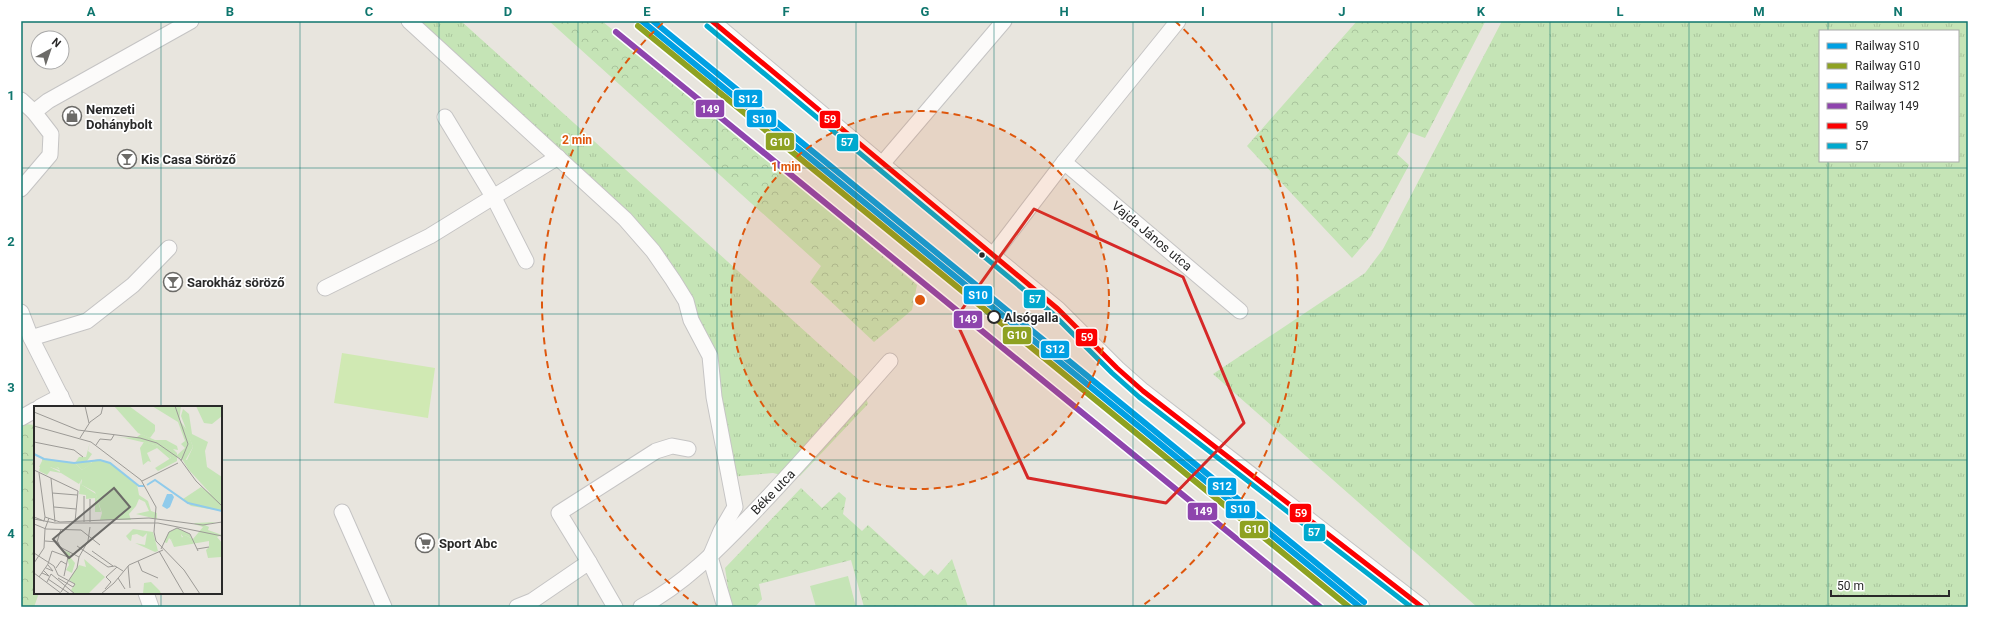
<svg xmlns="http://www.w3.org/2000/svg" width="1989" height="628" font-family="Roboto,sans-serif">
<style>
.grass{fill:url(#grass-tufts);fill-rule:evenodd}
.forest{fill:url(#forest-crowns)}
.park{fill:#c5e4b6}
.pitch{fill:#d0e9b3}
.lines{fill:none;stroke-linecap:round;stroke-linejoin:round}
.minor-casing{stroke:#c5c4c4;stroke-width:17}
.minor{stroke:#fcfbfa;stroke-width:15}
.bus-1-casing{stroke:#fff;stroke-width:8}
.bus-2-casing{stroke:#fff;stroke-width:8}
.bus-1{stroke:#fc0001;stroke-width:5}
.bus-2{stroke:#00a9ce;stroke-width:5}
.rail-1-casing{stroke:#fff;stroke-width:9}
.rail-2-casing{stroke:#fff;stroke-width:9}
.rail-3-casing{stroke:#fff;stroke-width:9}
.rail-4-casing{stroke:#fff;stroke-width:9}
.rail-1{stroke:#00a0e3;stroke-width:6}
.rail-2{stroke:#8ea222;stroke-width:6}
.rail-3{stroke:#00a0e3;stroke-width:6}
.rail-4{stroke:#8e44ad;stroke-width:6}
.marked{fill:none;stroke:#d62828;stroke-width:3;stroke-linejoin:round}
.grid{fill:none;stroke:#0f766e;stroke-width:1;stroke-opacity:0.55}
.ring{fill:none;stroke:#de570d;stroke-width:2;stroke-dasharray:7 5}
.bus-dot{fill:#292929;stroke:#fff;stroke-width:1.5}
.stop-dot{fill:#fff;stroke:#292929;stroke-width:2}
.labels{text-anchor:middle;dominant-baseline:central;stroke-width:3.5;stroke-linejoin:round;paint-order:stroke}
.poi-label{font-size:13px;font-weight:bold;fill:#292929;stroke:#fff;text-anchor:start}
.street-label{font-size:13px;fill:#292929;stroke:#fff}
.stop-label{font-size:13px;font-weight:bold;fill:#292929;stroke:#fff;text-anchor:start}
.inset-river{fill:none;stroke:#90cbeb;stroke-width:2}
.inset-road{fill:none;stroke:#9c9a96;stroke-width:1}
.view{fill:#6c6b68;fill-opacity:0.15;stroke:#6c6b68;stroke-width:2}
.inset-edge{fill:none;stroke:#292929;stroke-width:2}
.centre{fill:#de570d;stroke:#fff;stroke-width:2}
.ring-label{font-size:12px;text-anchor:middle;font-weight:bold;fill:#de570d;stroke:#fff;stroke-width:3.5;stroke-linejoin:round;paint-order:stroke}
.line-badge{stroke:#fff;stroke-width:1.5}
.badge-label{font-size:11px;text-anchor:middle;font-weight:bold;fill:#fff}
.neatline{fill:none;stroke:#0f766e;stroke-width:1.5}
.grid-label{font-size:13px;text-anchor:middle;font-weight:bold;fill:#0f766e}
</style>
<defs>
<pattern id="grass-tufts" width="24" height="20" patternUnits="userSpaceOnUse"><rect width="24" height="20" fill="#c5e4b6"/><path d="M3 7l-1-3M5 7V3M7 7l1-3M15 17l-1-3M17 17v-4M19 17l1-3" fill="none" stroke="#a9c49c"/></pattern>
<pattern id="forest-crowns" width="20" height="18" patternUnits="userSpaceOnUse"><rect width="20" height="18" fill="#c5e4b6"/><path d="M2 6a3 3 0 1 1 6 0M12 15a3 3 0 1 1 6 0" fill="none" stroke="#a9c49c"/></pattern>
</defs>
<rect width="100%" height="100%" fill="#e8e5de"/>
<g class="grass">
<polygon points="402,21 461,21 860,381 868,404 800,476 786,476 773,473 730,477 714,397 691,320 625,219"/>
<path d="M1502,21H1968V607H1477L1213,374L1365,273L1383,249ZM1820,31H1958V161H1820Z"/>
</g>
<g class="forest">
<polygon points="549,21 602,21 917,285 912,310 874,342 810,282 821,266"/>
<polygon points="1357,21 1485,22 1425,138 1409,132 1397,154 1409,165 1371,236 1352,258 1247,146"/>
<polygon points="25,424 35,425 35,593 39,593 34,607 21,607 21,426"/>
<polygon points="801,488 822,508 839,492 846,498 843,514 862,531 868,525 924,576 931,569 938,575 952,559 968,607 864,607 851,560 759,584 762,599 755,607 731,607 725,568"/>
</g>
<polygon class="park" points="848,576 856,607 816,607 810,586"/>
<polygon class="pitch" points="342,353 435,368 428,418 334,403"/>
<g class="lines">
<g class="minor-casing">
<g id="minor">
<polyline points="409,21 625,219 653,251 673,280 686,301 691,320 710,356 714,397 735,507 721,531 710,557"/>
<polyline points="712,21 882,164 1058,309 1117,368 1143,391 1422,607"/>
<polyline points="21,100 34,112 51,134 50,155 21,189"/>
<polyline points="34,112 48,101 191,21"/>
<polyline points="445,117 494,198 526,261"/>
<polyline points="1064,162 1240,311"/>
<polyline points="882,164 1004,21"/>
<polyline points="993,255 1064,162 1178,21"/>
<polyline points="325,288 430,236 558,157"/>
<polyline points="21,312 31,338 66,407"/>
<polyline points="31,338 87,321 133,285 169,248"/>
<polyline points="40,407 61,396"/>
<polyline points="21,418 35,410"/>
<polyline points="342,512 384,607"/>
<polyline points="710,557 725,607"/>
<polyline points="589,562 559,513 656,451 672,446 688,449"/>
<polyline points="146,593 151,607"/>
<polyline points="517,607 532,601 589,562 615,607"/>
<path d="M641,607C685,584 720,547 754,512C801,463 845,412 890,361"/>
</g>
</g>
<use href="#minor" class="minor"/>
<g class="bus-1-casing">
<polyline id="bus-1" points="712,21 1058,309 1117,368 1143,391 1422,607"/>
</g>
<g class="bus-2-casing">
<polyline id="bus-2" points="707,26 1053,314 1112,373 1139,397 1411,607"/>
</g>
<use href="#bus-1" class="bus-1"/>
<use href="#bus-2" class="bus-2"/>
<g class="rail-1-casing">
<polyline id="rail-1" points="642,21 1360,607"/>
</g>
<g class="rail-2-casing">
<polyline id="rail-2" points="638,26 1349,607"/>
</g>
<g class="rail-3-casing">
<polyline id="rail-3" points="653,21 1364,602"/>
</g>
<g class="rail-4-casing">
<polyline id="rail-4" points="616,32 1320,607"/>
</g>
<use href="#rail-1" class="rail-1"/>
<use href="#rail-2" class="rail-2"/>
<use href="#rail-3" class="rail-3"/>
<use href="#rail-4" class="rail-4"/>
</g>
<path class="marked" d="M1034,209L1183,277L1244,423L1166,503L1028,478L955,319Z"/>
<path class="grid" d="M161,21V407M300,21V607M439,21V607M578,21V607M717,21V607M856,21V607M994,21V607M1133,21V607M1272,21V607M1411,21V607M1550,21V607M1689,21V607M1828,21V31M1828,161V607M21,168H1968M21,314H1968M21,460H35M221,460H1968M161,593V607"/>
<circle cx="920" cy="300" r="189" fill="#de570d" fill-opacity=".12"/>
<g class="ring">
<circle cx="920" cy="300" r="189"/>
<path d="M698 606A378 378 0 0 1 665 21M1175 21A378 378 0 0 1 1142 606"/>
</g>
<defs>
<g id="shop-ring" transform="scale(1)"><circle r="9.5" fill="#fff" stroke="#6c6b68" stroke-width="1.5"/><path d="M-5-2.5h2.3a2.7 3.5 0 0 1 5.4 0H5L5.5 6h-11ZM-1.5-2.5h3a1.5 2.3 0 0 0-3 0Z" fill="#6c6b68"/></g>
<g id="bar-ring" transform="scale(1)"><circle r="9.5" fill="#fff" stroke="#6c6b68" stroke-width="1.5"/><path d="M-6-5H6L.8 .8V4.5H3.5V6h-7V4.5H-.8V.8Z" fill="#6c6b68"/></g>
<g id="supermarket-ring" transform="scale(1)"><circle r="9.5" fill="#fff" stroke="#6c6b68" stroke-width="1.5"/><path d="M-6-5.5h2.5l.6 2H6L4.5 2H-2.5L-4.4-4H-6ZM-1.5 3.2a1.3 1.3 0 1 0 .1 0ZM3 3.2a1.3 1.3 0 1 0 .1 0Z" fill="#6c6b68"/></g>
</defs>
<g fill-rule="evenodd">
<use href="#shop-ring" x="72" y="116"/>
<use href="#bar-ring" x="127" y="159"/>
<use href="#bar-ring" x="173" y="282"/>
<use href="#supermarket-ring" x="425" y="543"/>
</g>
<circle class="bus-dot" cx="982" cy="255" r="3.5"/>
<circle class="stop-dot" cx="994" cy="317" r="6"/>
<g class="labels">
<g class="poi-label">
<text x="86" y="109">Nemzeti<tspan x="86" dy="15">Dohánybolt</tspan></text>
<text x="141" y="159">Kis Casa Söröző</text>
<text x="187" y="282">Sarokház söröző</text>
<text x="439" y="543">Sport Abc</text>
</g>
<g class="street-label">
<text transform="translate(1152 236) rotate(40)">Vajda János utca</text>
<text transform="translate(773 492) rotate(-46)">Béke utca</text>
</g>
<g class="stop-label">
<text x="1004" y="317">Alsógalla</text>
</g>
</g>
<g transform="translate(34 406)">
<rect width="188" height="188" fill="#e8e5de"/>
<path d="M162,0H188V10L178,18L170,17ZM146,15L153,24L159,41L151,55L142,50L151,42L147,38L151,35L144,16ZM110,36L125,40L135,48L137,54L123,42L113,47L117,56L114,55L109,59L106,42ZM8,52L41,57L48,64L58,57L57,55L64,53L76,57L103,78L105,89L114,95L117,105L123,107V113L102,108L115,105L111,96L105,93L102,100L95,108L97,114H66L68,107L61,86L48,79V73L45,78L27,67L16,65L13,69L5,65L6,61H16L26,66L25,62L13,58L8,55ZM182,116L171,119L175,121L174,124L188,129L183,131L188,137V157L187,151L174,152L172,144L175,141V135L140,141L137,134L141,128H147L148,132L151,129L159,133L169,121L160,118L161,117ZM99,123L119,126L124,145L121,146L101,137L111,139L113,127L109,131L103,128L98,129L97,135L95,134L92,130Z" fill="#c5e4b6"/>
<path d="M118,0H147L145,16H144ZM149,3L155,8L158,28L174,36L171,45L173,61L188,71V105L157,100L149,93L167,81L177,88L154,63L148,53L153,54L159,41L147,10ZM107,28L121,34H132L143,40L144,44L139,43L143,47V55L124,65L121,62L137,52L125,40L91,32H81L103,31ZM56,36L54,45L58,48L53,55L59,57L48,64L41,57L45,51H52ZM8,55L18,58L28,65L16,61H5ZM47,73L48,79L62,88L67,106H61V92L52,93V89L45,88ZM143,122L156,128L157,132L151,129L150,133L145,135H151L142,137L145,133L149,131L147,128H142L137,134L135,132L133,137L130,136L135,126ZM31,145L36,147V151L41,157L38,167L32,164L35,159ZM117,176L126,185L127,188H109L110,177Z" fill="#c5e4b6"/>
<path d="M50,153L71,171L54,188H40L37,184L41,178L35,174L45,159L52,161Z" fill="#c5e4b6"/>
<path d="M80,0H95L121,19V25L116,32L104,27Z" fill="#c5e4b6"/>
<path d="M133,88H138L140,91L136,101L133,103L128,100Z" fill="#90cbeb"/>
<path class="inset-river" d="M0,48L10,53L40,57L66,54L76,57L105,80H110M113,79L121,74L154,97L188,105"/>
<path class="inset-road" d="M51,0L55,17M141,0L154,38L147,55M0,6L44,24L106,32L123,37L146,53L162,75L188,100M0,20L57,36L107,74L122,101L120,126L122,135L150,164L166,188M46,32L56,16L67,8L69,0M0,36L40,44L49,51M62,39L66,33L77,34L80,29M0,64L44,85L41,116M5,67L11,111M17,72L21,116M108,75L144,57M18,87L43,89M56,93V116M20,101L42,103M0,111L10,115L11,111M11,111L26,116L115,112L169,119L188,116M0,113L21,117H124L188,130M50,116V90M0,118L12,123L47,124L66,139M11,135L24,136L26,141L45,151M23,136L27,123M43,140L74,161L81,160L89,165M127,143L135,126L143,122L156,128L164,145M163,143L175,141M58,145L79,160M125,145L150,188M0,147L20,160L24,169L41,178L39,181L24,172M104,155L108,165L124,172M0,157L10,142L11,123L15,112M94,160L96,182M12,162L19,165L14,159M22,162L27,155L32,158M0,167L28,188M8,167L15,170L10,165M5,171L14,158L18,145L34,151L30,170M84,172L91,183M14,173L36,188M13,176L17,168L41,188M71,183L77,176L72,171L83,161M27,186L43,162L45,151L54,135L56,121M67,188L80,177L95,159L129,144"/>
<path class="view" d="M80,82L96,101L35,152L19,133Z"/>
<rect width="188" height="188" class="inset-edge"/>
</g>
<circle cx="920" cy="300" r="6" class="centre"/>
<g class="ring-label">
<text x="577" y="144">2 min</text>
<text x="786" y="171">1 min</text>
</g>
<g class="line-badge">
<rect x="733" y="89" width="30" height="19" rx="4" fill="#00a0e3"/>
<rect x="695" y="99" width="30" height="19" rx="4" fill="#8e44ad"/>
<rect x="746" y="109" width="31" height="19" rx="4" fill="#00a0e3"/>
<rect x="819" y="110" width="22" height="19" rx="4" fill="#fc0001"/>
<rect x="765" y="132" width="30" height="19" rx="4" fill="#8ea222"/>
<rect x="836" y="133" width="23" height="19" rx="4" fill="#00a9ce"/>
<rect x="963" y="285" width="30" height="20" rx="4" fill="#00a0e3"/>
<rect x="1023" y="289" width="23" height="20" rx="4" fill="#00a9ce"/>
<rect x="953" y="310" width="30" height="19" rx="4" fill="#8e44ad"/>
<rect x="1002" y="326" width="30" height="19" rx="4" fill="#8ea222"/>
<rect x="1075" y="328" width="23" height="19" rx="4" fill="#fc0001"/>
<rect x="1040" y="340" width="30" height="19" rx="4" fill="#00a0e3"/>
<rect x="1207" y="477" width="30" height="19" rx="4" fill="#00a0e3"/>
<rect x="1225" y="500" width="31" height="19" rx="4" fill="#00a0e3"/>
<rect x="1187" y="502" width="31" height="19" rx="4" fill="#8e44ad"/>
<rect x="1289" y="503" width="23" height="20" rx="4" fill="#fc0001"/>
<rect x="1239" y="520" width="30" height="19" rx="4" fill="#8ea222"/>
<rect x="1303" y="523" width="23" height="19" rx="4" fill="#00a9ce"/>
</g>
<g class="badge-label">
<text x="748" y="103">S12</text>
<text x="710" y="113">149</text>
<text x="762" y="123">S10</text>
<text x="830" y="123">59</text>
<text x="780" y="146">G10</text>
<text x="847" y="146">57</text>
<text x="978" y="299">S10</text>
<text x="1035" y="303">57</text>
<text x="968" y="323">149</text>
<text x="1017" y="339">G10</text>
<text x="1087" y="341">59</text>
<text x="1055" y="353">S12</text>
<text x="1222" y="490">S12</text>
<text x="1240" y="513">S10</text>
<text x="1203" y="515">149</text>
<text x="1301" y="517">59</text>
<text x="1254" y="533">G10</text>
<text x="1314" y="536">57</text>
</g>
<rect width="1989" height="628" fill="none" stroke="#ffffff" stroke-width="44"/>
<rect x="1819" y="30" width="140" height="132" fill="#ffffff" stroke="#a9a9a9"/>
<rect x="1827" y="43" width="20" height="6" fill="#00a0e3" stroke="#a9a9a9"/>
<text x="1855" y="50" font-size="12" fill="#292929">Railway S10</text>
<rect x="1827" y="63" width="20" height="6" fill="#8ea222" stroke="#a9a9a9"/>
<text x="1855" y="70" font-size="12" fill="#292929">Railway G10</text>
<rect x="1827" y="83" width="20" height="6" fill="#00a0e3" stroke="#a9a9a9"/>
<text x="1855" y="90" font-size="12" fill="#292929">Railway S12</text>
<rect x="1827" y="103" width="20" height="6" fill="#8e44ad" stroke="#a9a9a9"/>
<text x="1855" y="110" font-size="12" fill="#292929">Railway 149</text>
<rect x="1827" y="123" width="20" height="6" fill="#fc0001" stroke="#a9a9a9"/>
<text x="1855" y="130" font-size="12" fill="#292929">59</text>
<rect x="1827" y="143" width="20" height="6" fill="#00a9ce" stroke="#a9a9a9"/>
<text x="1855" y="150" font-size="12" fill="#292929">57</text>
<g transform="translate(50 50) rotate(40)"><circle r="19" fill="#ffffff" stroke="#a9a9a9"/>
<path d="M0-3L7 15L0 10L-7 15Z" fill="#6c6b68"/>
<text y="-6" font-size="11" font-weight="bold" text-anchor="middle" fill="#292929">N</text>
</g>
<path d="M1831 590v6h118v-6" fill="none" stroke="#292929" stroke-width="2"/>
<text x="1837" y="590" font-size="12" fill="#292929" stroke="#ffffff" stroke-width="3" paint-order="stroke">50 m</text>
<rect x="22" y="22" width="1945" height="584" class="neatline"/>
<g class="grid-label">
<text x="91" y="16">A</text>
<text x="230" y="16">B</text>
<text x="369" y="16">C</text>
<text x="508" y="16">D</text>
<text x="647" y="16">E</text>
<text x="786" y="16">F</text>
<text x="925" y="16">G</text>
<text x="1064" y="16">H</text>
<text x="1203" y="16">I</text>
<text x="1342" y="16">J</text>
<text x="1481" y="16">K</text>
<text x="1620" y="16">L</text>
<text x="1759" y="16">M</text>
<text x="1898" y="16">N</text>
<text x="11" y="100">1</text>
<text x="11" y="246">2</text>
<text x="11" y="392">3</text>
<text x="11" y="538">4</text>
</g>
</svg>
